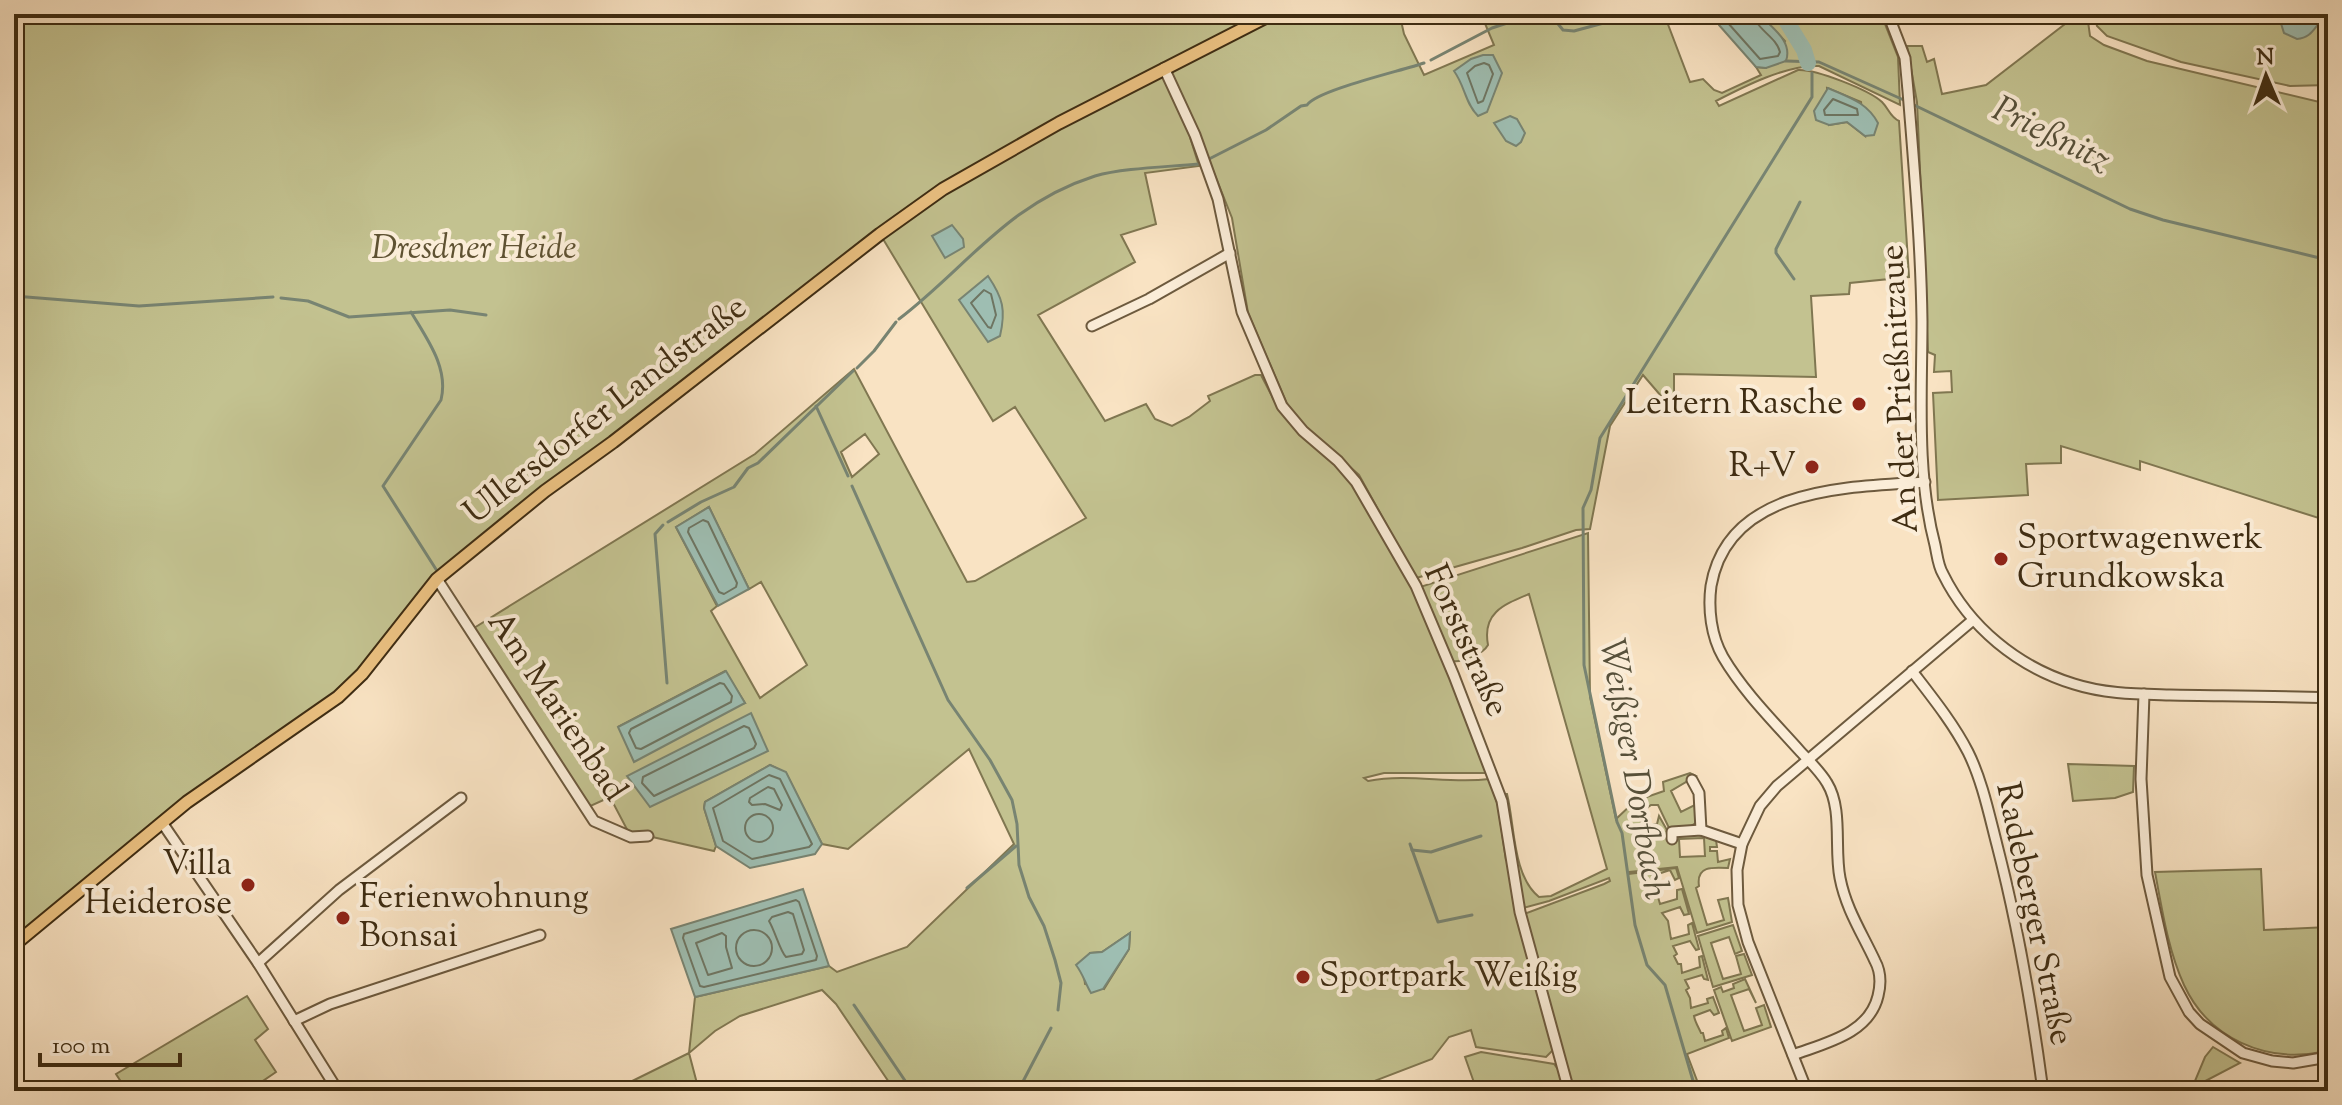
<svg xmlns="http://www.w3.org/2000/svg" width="2342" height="1105" font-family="'Sorts Mill Goudy',serif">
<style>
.green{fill:#c3c290;stroke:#807751;stroke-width:2;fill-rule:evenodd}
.water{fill:#9ebeb2;stroke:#788472;stroke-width:2}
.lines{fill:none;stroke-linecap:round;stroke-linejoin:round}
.shore{stroke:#6e7562;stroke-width:2}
.stream{stroke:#788472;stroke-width:3}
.river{stroke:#9ebeb2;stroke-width:16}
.minor-casing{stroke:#6d5a3e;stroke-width:13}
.major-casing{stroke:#3e2c12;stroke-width:15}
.minor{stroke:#fbedd8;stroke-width:9}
.major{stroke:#ecc282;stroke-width:11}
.poi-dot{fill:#8f2418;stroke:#fbedd8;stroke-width:3}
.labels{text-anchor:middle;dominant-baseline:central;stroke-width:8;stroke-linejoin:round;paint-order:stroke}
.park-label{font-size:34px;font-style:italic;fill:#5f5232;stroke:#fbedd8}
.street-label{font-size:34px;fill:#3e2c12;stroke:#fbedd8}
.poi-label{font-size:34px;fill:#3e2c12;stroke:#fbedd8;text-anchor:end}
.water-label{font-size:36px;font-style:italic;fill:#56503a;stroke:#fbedd8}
</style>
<rect width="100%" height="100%" fill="#f9e3c3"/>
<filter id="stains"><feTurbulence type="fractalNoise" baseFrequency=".0025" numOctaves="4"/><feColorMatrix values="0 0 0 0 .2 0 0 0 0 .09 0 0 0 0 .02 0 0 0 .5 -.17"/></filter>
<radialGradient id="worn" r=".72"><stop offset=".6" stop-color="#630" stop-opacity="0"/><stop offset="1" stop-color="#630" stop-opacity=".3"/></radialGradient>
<g class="green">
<path d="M14,14H1405L1400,16L1404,34L1424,75L1494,45L1481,14H1572L1575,23L1616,14H1664L1690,82L1703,79L1714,90L1722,93L1761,75L1756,67L1766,68L1785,41L1759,14H1779L1785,20L1801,14H1881L1898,57L1900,105L1819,66C1788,64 1743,87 1716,101L1719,106L1798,70C1816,69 1869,90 1882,102C1889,109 1890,117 1899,121L1909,277L1850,283L1849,294L1811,296L1816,377L1674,374V411L1643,375L1610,426L1590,529L1576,530L1522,548L1416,578L1359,475L1305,427L1287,404L1248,313L1232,218L1198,133L1190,137L1199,166L1145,173L1156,224L1121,235L1135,262L1038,315L1105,421L1146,404L1155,419L1172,426L1189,417L1210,401L1208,396L1255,375H1261L1278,408L1300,434L1335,464L1353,484L1412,588L1445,663L1487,773H1384L1364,778L1368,781C1409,773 1449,784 1489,779L1498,806L1506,860H1514L1505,794H1507C1515,825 1512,875 1539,897L1551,896L1607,869L1529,594C1503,605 1482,613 1488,645C1483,654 1462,663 1452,661L1420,587L1588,533L1590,697L1616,819L1635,801L1664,791L1663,782L1690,773L1696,776L1671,791L1681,812L1695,805L1694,800L1697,798V822L1691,826L1669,828L1658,805H1651L1639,814L1642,825L1657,824L1659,816L1667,830L1669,843H1675V834L1698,833L1716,840L1717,847H1710V851H1717L1718,862L1730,859L1728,868C1712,867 1696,866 1699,886L1696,888L1707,925L1724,920L1718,900L1728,898L1732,922L1697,933L1677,867L1628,872L1629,874L1676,868L1679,878L1675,880L1670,870L1652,876L1660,904L1677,899V890L1682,889L1689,914L1684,915L1680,907L1662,913L1668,921L1671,939L1689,934L1688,925L1692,923L1699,949L1696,950L1690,941L1673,946L1677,954L1674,956L1678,964H1681L1682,973L1700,967L1699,957L1702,956L1708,980L1704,979L1702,975L1685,980L1689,988L1686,990L1690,998L1691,1008L1708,1003L1707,999L1713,997L1719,1013L1714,1015L1710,1010L1694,1016C1695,1022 1699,1028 1701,1033H1703L1705,1041L1723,1035L1722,1031L1726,1028L1729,1038L1687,1054L1701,1091H1573L1524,914L1604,884L1610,881L1609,878L1549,901L1516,910L1553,1050L1546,1057L1476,1047L1471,1030L1449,1037L1432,1059L1369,1083L1371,1091H895L836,1004L822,990L740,1016L715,1031L689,1053L699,1091H612L689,1053L695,997L829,966L837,972L907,947L1014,844L969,749L848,849L822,844L786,773L770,765L705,802L704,808L716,846L714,851L648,836L631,837L610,797L586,808L474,628L755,454L854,369L967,582L975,581L1086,518L1015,407L993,421L880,234L435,574L338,697L187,802L14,940ZM1827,88L1861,102L1865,136L1847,122L1829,125ZM865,434L879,454L852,477L841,452ZM709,507L749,589L761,582L807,665L760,698L711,611L717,606L676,527ZM725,671L745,703L618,727ZM1704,838L1705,856L1680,857L1679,839ZM1130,933L1129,949L1104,989L1085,984L1084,975L1090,953L1102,952Z"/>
<polygon points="2078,14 2087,14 2090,36 2104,45 2147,61 2328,104 2328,521 2140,461 2140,470 2061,446 2061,463 2026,464 2028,495 1938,500 1933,393 1952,392 1951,371 1934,372 1935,355 1928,352 1917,102 1907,46 1922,46 1927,62 1934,59 1942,94 1986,85"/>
<polygon points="2094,14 2328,14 2328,85 2290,86 2181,62 2107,36 2097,26"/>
<polygon points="2068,764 2134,766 2133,792 2115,798 2073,801"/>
<path d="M2261,869L2264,930L2328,927V1049L2322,1052C2266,1063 2209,1039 2184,985C2168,950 2162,909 2155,872Z"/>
<polygon points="1733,925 1742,951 1735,954 1729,937 1711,943 1723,979 1741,974 1736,956 1744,954 1752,975 1713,987 1698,936"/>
<polygon points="1745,979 1756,1003 1749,989 1731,995 1744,1031 1762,1025 1756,1008 1764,1005 1771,1027 1732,1041 1714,990 1721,987 1723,992 1734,988 1733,984"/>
<polygon points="247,996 268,1029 255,1040 276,1072 248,1091 127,1091 116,1074"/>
<polygon points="2213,1047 2240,1063 2192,1088 2205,1057"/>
<polygon points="1481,1052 1554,1064 1560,1072 1566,1091 1477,1091 1465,1057"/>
</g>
<g class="water">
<path d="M1719,14H1759C1772,28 1793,41 1786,61L1766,68L1756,67L1719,25Z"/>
<path d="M2278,14H2328V15C2315,23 2314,38 2297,39L2284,33Z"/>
<path d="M1483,55H1493L1502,73L1487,112L1478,116C1465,103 1465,86 1454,71L1471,59Z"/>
<path d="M1828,88C1848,97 1867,102 1878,123L1874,135L1865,136L1847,122L1829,125L1816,120L1814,111Z"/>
<polygon points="1510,116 1517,119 1525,133 1521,142 1516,146 1506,141 1494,123"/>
<polygon points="952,225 963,239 964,247 945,258 932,236"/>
<path d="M988,276C1003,298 1006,310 1000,336L988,342L959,300Z"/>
<polygon points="709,507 749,589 718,606 676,527"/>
<polygon points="726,671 745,703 634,762 618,727"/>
<polygon points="751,713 768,751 650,807 627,776"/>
<polygon points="770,765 786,772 822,844 815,854 750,868 716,846 704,808 705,802"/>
<polygon points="803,889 829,966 695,997 671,929"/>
<path d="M1130,933L1129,949L1103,989L1091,993C1085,983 1083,974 1076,965L1090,953L1102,952Z"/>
</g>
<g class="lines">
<g class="shore">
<path d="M1727,14L1728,23L1760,59L1778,56L1780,52C1776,36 1756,30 1754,14"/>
<polygon points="1484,63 1489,65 1493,74 1483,101 1478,103 1467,73 1475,66"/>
<polygon points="1833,99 1857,109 1858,115 1825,115 1824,110"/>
<polygon points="984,290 991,294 996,315 991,328 988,327 971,303"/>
<polygon points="703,520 708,522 737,583 736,587 724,594 719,592 688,532 689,528"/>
<polygon points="720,683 724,684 732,696 731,702 641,749 636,748 629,733 631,729"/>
<polygon points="744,726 749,728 756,744 754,748 654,796 642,783 643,777"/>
<polygon points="769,775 780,779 812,844 809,847 752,859 723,841 713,808"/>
<polygon points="768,787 774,789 782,805 780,810 765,804 752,805 749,802 750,798"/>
<circle cx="759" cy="828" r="14"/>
<polygon points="796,900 799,902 817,956 816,960 704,987 700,986 683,938 684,934"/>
<path d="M788,912L793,914L804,950L802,954L786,957C780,951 775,931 769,921L772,917Z"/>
<circle cx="754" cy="948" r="18"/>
<polygon points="722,933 726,936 726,947 732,968 708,975 696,943"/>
</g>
<g class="stream">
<polyline points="1550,14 1563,30 1574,31 1637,14"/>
<polyline points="1431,60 1492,28 1535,14"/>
<polyline points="1786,61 1819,62 1906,101"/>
<polyline points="1912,104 2130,209 2163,220 2328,260"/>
<path d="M1209,159L1266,130L1301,106L1307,105C1317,90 1401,71 1424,63"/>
<polyline points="1794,279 1776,253 1776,249 1800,202"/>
<polyline points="14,296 139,306 273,297"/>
<polyline points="281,298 308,301 349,317 450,310 486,315"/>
<path d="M411,312C427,339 449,368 441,400L383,486L439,574"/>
<path d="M899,319C967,267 1007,204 1095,176C1123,168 1167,167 1198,164"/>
<polyline points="857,368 874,351 896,322"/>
<polyline points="816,406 848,476"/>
<polyline points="852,486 948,700 990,760 1012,800 1017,824 1019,865 1029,897 1044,926 1055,960 1061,983 1058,1010"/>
<polyline points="668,522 701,502 734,487 748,468 758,463 853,371"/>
<polyline points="663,525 655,534 667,683"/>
<polyline points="1410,844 1438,922 1472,915"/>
<polyline points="1412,850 1431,852 1481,836"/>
<polyline points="967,888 1016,846"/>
<polyline points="854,1005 912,1091"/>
<polyline points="1018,1091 1051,1028"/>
<polyline points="1696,1091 1665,985 1647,965 1635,925 1622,833 1617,822 1584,665 1583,508 1591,490 1600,438 1812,97 1812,73"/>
</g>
<polyline class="river" points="1782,14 1804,50 1808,63"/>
<g class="minor-casing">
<g id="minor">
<path d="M1888,14L1905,58L1908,91C1914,167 1921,244 1922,321C1922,395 1916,473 1935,545C1937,554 1938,566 1943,574C1969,627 2018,667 2074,684C2105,694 2138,694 2170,695C2223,696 2275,696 2328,698"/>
<polyline points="1164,68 1195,135 1218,199 1242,312 1282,406 1303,431 1338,461 1356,482 1416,586 1454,676 1502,801 1520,912 1569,1091"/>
<polyline points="1092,326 1149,299 1230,253"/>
<polyline points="437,579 594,821 631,837 648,836"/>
<path d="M1912,671C1932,697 1953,723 1968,752C1982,780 1989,814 1997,845C2018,926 2032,1008 2043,1091"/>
<polyline points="2144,694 2141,779 2147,875 2170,977 2189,1012 2200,1024 2243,1053 2272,1061 2293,1063 2328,1057"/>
<polyline points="1692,780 1699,793 1701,830"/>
<polyline points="163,824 258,963 338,1091"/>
<polyline points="1672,839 1672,832 1701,830 1742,844"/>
<polyline points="258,963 339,890 461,798"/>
<polyline points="294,1021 330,1004 540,935"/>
<path d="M1793,1055C1825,1043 1869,1034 1878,996C1881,984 1881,972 1875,961C1862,933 1846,909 1840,878C1834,848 1843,809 1827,783C1820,771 1808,760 1799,750C1773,721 1743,691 1723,657C1711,636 1708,609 1711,586C1728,487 1847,487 1925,482"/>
<polyline points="1807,1091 1748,942 1738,905 1737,870 1742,844 1760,806 1777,786 1973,620"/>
</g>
</g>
<g class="major-casing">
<polyline id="major" points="14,945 187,802 338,697 362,674 437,579 545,491 613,442 880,234 943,189 1059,123 1272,14"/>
</g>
<use href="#minor" class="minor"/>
<use href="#major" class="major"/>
</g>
<g class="poi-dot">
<circle cx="1859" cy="404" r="8"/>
<circle cx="1812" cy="467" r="8"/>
<circle cx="2001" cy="559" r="8"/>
<circle cx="248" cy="885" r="8"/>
<circle cx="343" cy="918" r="8"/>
<circle cx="1303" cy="977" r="8"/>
</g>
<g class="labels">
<g class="park-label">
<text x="474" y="249">Dresdner Heide</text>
</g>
<g class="street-label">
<text transform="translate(1901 389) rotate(-93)">An der Prießnitzaue</text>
<text transform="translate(606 411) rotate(-38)">Ullersdorfer Landstraße</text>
<text transform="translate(1465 641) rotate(66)">Forststraße</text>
<text transform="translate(556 707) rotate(56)">Am Marienbad</text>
<text transform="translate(2033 914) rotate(78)">Radeberger Straße</text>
</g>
<g class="poi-label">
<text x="1843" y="404">Leitern Rasche</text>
<text x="1796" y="467">R+V</text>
<text x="2017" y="539" text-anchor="start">Sportwagenwerk<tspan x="2017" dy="39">Grundkowska</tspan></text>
<text x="232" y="865">Villa<tspan x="232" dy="39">Heiderose</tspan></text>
<text x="359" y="898" text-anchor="start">Ferienwohnung<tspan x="359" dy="39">Bonsai</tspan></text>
<text x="1319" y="977" text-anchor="start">Sportpark Weißig</text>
</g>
<g class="water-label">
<text transform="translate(2051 136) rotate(26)">Prießnitz</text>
<text transform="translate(1632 769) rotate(80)">Weißiger Dorfbach</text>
</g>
</g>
<rect width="2342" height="1105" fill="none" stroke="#f9e3c3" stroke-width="48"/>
<rect x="16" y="16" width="2310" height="1073" fill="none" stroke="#3e2c12" stroke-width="4"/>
<rect x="24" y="24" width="2294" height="1057" fill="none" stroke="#3e2c12" stroke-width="2"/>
<g transform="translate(2266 76) rotate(358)" stroke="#fbedd8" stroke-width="6" paint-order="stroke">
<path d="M0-6L14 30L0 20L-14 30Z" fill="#3e2c12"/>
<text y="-12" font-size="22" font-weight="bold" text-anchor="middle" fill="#3e2c12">N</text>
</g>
<path d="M40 1053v12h140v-12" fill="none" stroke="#3e2c12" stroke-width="4"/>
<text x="52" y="1053" font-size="24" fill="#3e2c12" stroke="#fbedd8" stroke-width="6" paint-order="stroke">100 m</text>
<rect width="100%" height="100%" filter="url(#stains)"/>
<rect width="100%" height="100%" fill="url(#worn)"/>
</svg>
